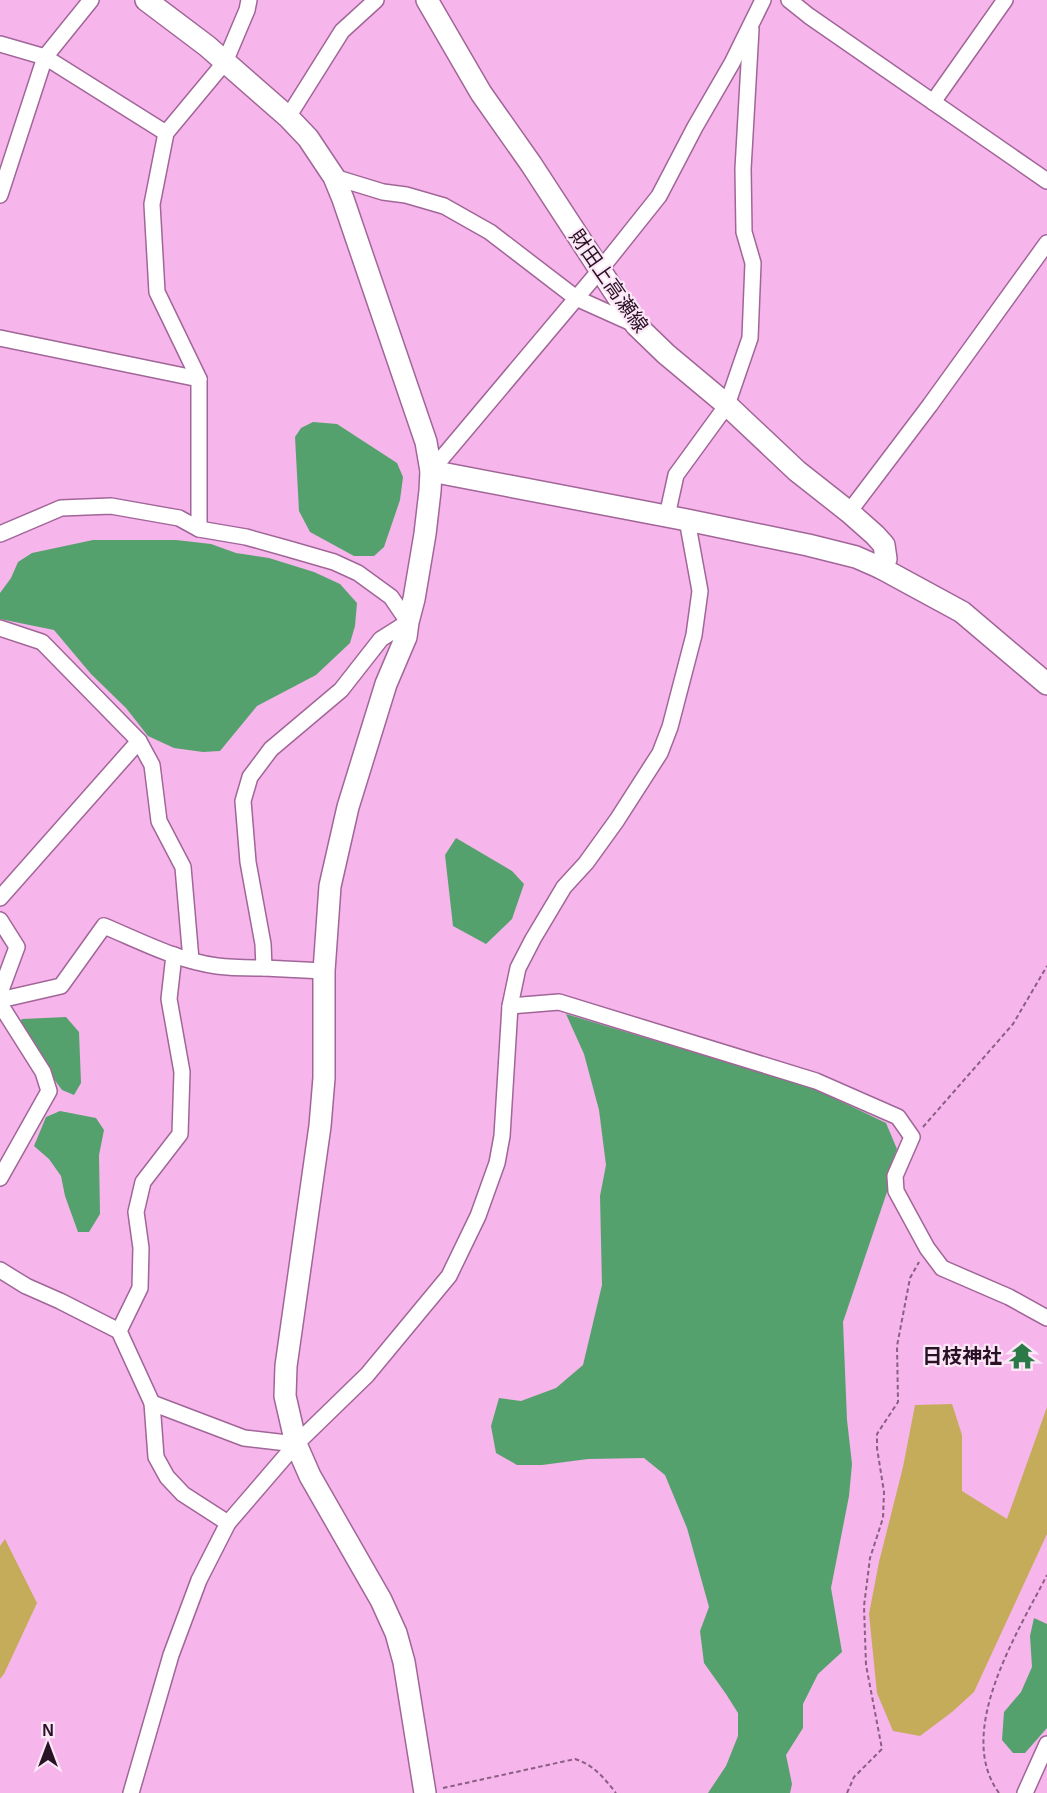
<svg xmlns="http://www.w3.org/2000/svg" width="1047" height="1793" font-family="Arial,'Noto Sans JP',sans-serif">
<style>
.green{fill:#c5ac5a}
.water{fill:#55a16d}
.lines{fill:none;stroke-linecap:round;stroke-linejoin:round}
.street-casing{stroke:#a16698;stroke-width:18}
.secondary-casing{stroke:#a16698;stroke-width:24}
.path{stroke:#8b5f83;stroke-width:2;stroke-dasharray:4.5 3;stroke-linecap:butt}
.street{stroke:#fff;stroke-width:15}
.secondary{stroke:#fff;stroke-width:21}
.labels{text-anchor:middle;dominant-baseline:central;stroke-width:4.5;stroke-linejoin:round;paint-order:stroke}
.street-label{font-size:20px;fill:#2a1226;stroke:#fce7f7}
.poi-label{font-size:20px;font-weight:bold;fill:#2a1226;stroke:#fce7f7;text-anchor:end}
</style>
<rect width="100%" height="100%" fill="#f6b5eb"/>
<g class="green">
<polygon points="952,1404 962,1435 962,1491 1007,1519 1047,1407 1047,1534 974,1692 952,1712 920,1736 893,1731 877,1693 869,1614 879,1562 903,1467 915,1405"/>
<polygon points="5,1539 37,1603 4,1674 0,1679 0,1546"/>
</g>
<g class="water">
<polygon points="313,422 337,424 397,463 403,477 400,500 384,547 374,556 354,556 310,532 299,511 295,437 301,428"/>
<polygon points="93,540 176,540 211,544 236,553 269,558 314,572 340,584 357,603 355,626 350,643 316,675 257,706 220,751 203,752 174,748 148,736 126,708 91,674 54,630 0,619 0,593 11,578 18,562 32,553"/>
<polygon points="456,838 512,871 524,884 512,919 486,944 453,926 445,855"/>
<polygon points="566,1014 813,1088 886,1123 897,1149 888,1172 887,1192 843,1322 847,1420 852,1464 849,1496 831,1588 842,1652 818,1674 803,1704 803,1728 786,1755 792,1784 790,1793 708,1793 726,1766 738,1736 738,1713 726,1694 704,1663 700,1631 709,1607 687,1528 665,1475 644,1458 588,1459 542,1465 517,1465 496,1453 491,1426 499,1398 521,1401 556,1388 583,1365 602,1285 600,1196 606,1165 599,1110 584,1054"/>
<polygon points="66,1017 79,1032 81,1083 74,1095 62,1090 40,1060 18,1024 22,1019"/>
<polygon points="60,1111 96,1118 104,1130 99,1155 100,1214 89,1232 78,1232 65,1196 61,1176 49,1159 34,1146 46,1117"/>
<polygon points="1034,1618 1047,1624 1047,1728 1025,1753 1013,1753 1002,1740 1004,1712 1021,1692 1032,1667 1030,1636"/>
</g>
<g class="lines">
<g class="street-casing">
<g id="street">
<polyline points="789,0 809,16 1047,181"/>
<polyline points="0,44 45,57 166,133"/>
<polyline points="933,102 1005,0"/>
<polyline points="288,117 342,31 376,0"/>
<polyline points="334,177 383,192 406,195 444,206 490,232 576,298 636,325"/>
<polyline points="0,195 45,57 91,0"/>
<polyline points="0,338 199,379"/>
<polyline points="431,471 600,270 659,196 695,127 732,63 763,0"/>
<polyline points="849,512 930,405 1047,243"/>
<polyline points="667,516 676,475 727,405 750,338 753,263 744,232 743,169 751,29"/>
<polyline points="199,529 199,379 157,292 152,204 166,133 225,62 247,10 249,0"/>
<path d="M0,534L61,508L111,506L179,518L199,529L246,537L289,549L334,562L358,573L391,597L408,622L381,639L341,690L271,749L250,777L243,801L248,862L263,944L264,968C248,968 232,968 217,966C178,961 140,941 104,926L61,986L0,1000"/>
<polyline points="0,628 42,642 139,741 152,765 159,821 183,867 191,960"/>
<polyline points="0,898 139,741"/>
<polyline points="0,920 17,947 0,993"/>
<polyline points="264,968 324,971"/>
<polyline points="0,1004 43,1072 49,1091 0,1178"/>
<polyline points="510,1006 559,1002 816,1081 898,1117 912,1137 895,1176 896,1191 927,1248 942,1268 1009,1297 1047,1318"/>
<polyline points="0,1270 26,1286 60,1301 119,1331 152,1403 156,1457 167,1477 183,1494 228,1523"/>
<polyline points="119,1331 140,1288 141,1248 136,1212 143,1182 180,1134 182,1072 169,999 174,955"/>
<polyline points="152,1403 244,1438 296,1444"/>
<polyline points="131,1793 171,1655 199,1580 228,1523 296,1444 367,1375 449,1276 478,1216 497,1163 502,1136 510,1006 518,968 533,939 564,887 586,863 617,820 660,753 670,727 694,635 700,591 687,520"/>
<polyline points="1025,1793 1047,1744"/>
</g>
</g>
<g class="secondary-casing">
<g id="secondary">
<polyline points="146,0 207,46 288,117 308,138 334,177 343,199 426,442 431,471 430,491 425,534 414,599 408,622 406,637 386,684 348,807 330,886 324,971 324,1078 320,1126 286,1366 285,1396 296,1444 310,1476 381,1600 396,1633 404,1662 425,1793"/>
<polyline points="427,0 481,93 531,164 636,325 666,354 727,405 797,471 849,512 875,535 884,545 886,559 881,568"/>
<polyline points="431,471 687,520 808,545 856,557 881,568 962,612 1047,684"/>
</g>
</g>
<g class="path">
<polyline points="923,1127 1013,1024 1047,966"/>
<path d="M443,1788L575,1759C594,1765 604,1778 616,1793"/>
<polyline points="847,1793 854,1777 882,1749 866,1665 864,1606 870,1558 883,1518 884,1492 877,1448 877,1434 898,1402 897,1346 910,1278 919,1262"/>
<path d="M999,1793C954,1732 1018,1632 1047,1575"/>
</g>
<use href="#street" class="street"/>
<use href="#secondary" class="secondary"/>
</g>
<defs>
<g id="temple-bare" transform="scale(2.07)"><path d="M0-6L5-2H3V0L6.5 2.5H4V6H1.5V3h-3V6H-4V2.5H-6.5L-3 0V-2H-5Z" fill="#2c7948" stroke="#fce7f7" stroke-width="2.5" paint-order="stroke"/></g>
</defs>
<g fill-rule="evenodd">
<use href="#temple-bare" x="1022" y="1356"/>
</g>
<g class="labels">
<g class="street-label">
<text transform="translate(609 281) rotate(55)">財田上高瀬線</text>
</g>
<g class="poi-label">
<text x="1002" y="1356">日枝神社</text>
</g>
</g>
<g transform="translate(48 1745)" stroke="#fce7f7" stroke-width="4.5" paint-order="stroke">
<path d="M0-4.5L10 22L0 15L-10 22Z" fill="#2a1226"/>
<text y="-9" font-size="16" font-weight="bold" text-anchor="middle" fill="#2a1226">N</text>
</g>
</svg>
